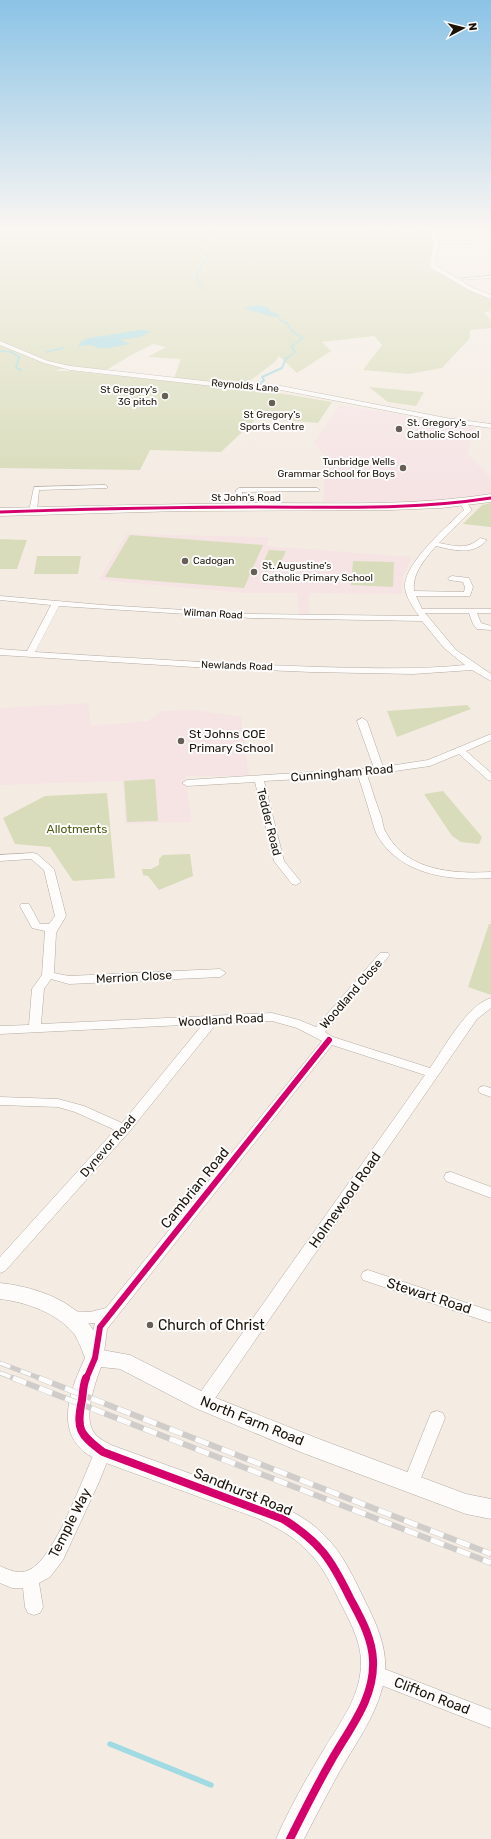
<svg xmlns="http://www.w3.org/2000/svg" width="491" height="1839" font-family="Rubik,sans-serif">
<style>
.education{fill:#f6e4e5}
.green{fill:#d8dcba}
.water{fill:#a0dae2}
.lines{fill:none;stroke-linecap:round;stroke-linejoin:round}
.stream-far2{stroke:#a0dae2;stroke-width:1.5}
.stream-far1{stroke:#a0dae2;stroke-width:2}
.stream{stroke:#a0dae2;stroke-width:5.5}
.street-casing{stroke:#b3aba2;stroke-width:1}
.secondary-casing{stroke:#b3aba2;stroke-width:1}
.highway-casing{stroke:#b3aba2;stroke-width:1}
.street{fill:#fdfcfb;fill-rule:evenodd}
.secondary{fill:#fdfcfb;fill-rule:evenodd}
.highway{fill:#fdfcfb;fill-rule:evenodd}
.rail-far1-casing{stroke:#cfccc9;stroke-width:5}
.rail-casing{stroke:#cfccc9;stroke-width:6}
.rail-far1{stroke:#fdfdfd;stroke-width:3.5;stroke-dasharray:11;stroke-linecap:butt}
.rail{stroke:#fdfdfd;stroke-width:5;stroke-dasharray:14;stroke-linecap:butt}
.cycleway-far2-casing{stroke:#fdfdfd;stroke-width:4.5}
.cycleway-far1-casing{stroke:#fdfdfd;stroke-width:8}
.cycleway-casing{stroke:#fdfdfd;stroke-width:10}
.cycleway-far2{stroke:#d6006c;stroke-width:3}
.cycleway-far1{stroke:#d6006c;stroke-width:6}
.cycleway{stroke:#d6006c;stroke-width:8}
.poi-dot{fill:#675f55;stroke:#fdfdfd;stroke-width:1.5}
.labels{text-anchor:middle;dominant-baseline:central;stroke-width:4;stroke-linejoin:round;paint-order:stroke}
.far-street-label{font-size:10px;fill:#1b1308;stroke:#fdfdfd}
.far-poi-label{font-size:10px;fill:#1b1308;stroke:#fdfdfd;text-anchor:start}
.poi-label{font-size:12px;fill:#1b1308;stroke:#fdfdfd;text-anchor:start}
.street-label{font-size:12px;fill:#1b1308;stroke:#fdfdfd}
.park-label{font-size:12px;fill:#4f5a13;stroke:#fdfdfd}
.near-street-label{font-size:14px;fill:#1b1308;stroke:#fdfdfd}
.near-poi-label{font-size:14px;fill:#1b1308;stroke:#fdfdfd;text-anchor:start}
</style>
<rect width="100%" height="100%" fill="#f4ece3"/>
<g class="education">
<polygon points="340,405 475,427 467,453 491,478 491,494 433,501 323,502 326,456 314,443"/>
<polygon points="127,534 269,537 267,546 412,557 403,577 402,594 309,593 309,615 299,615 297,593 245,593 98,580"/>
<polygon points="88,703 91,726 148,721 162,711 195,710 241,717 249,776 185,776 192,822 125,824 123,781 0,785 0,708"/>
</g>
<g class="green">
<polygon points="0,228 367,228 390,231 370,228 431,228 430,232 391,231 426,234 434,236 429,265 433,270 465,288 491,300 491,311 484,312 491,321 491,328 470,330 470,338 442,368 408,374 363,370 382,345 374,336 322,342 331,351 297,373 279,356 275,362 243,386 174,378 181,359 148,357 166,347 153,344 131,355 105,371 69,367 54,371 72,371 273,392 332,402 318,423 257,418 221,452 150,450 140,470 0,468"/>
<polygon points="369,387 424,392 416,406 388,402"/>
<polygon points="491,503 491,527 463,524 482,505"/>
<polygon points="130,535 263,545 244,588 105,577"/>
<polygon points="0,539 27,540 17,569 0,569"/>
<polygon points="269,550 286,551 279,566 262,565"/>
<polygon points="37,556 81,556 78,574 34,574"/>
<polygon points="353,561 394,562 393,587 351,585"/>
<polygon points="467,705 471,709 397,737 387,711"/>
<polygon points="155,779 158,821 127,822 124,781"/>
<polygon points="443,791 482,837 479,844 461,842 452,836 424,794"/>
<polygon points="107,793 115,878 73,881 50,847 15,844 3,818 45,796"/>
<polygon points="190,854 193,876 159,890 148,876 143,875 142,869 151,869 159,865 159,859 163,855"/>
<polygon points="489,924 491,924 491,995 468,987"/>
</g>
<g class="water">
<polygon points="257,305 270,308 270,311 279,315 279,317 273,317 243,308"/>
<polygon points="140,330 151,331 141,337 120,340 130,344 108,348 99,348 91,345 78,346 82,341 89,338"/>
</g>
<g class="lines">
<g class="stream-far2">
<polyline points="206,289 199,284 196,273 200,271 201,266 207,259 205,251 200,250 203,241 209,240 204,237 209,235 214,228"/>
<polyline points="279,317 280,320 287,323 292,331 303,338 291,347 295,352 286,359"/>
<polyline points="0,351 11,352 19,357 18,359"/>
<polyline points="46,352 63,348"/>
</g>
<g class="stream-far1">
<polyline points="19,358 16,367 21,370"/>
<polyline points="261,383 264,380 262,377 282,368 286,358"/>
</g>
<polyline class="stream" points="110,1744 211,1785"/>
<g class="street-casing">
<g id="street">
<polygon points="367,228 384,228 437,234 435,235"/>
<polygon points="436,241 470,241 472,242 470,243 434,243"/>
<polygon points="491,276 491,278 454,280 452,279"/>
<polygon points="0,341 48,361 70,366 222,383 281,386 446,418 491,424 491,428 446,422 281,390 222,387 70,370 44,363 0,345"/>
<polygon points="105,485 107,486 107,488 39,490 37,511 33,513 29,511 34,487"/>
<polygon points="317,488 320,490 319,491 242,492 243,507 239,509 235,507 236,490 239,488"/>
<path d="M462,502H466L472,510L439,543C454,546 468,550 480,538L487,540C473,556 453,550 436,546C425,559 412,573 414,591L464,592L465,587L463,582L449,580L448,578L452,576L469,578L473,587L470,596H416L422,609H491V613H477L481,623L491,626V630L477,629L473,624L469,613H425L456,650L491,674V681L472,670L413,674L311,672L194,667L0,655V649L27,651L51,605L0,600V596L103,605L251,614L419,616C413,607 404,595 405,584C407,561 448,525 464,510L460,503ZM59,606L251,618L422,621L444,648L465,665C417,670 368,668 320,667C225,664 130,658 35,652Z"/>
<path d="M362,718L367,721L383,767L428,760L491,734V740L466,751L491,773V781L488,780L459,754L430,766L367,775C372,789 376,803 381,816C383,822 383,829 387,834C407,871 453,874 491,872V878C449,881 400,875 377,835C374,829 373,823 371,817C367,804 363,790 358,776L264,781L284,861L301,882L296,885L292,884L274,861L255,782L187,786L182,783L187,780L374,768L357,721Z"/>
<path d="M33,853L37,854L54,869L66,916L56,933L54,973L69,976L220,969L226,973L220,977L69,984L51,979L44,989L41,1024L272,1013L299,1020L316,1027L380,953H388L390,955L388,957L325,1032L333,1037L430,1068C444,1048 467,1005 491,998V1008L477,1019L209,1407L203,1409L197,1407L195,1402L197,1397L425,1075L332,1045L107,1329L104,1353L101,1357L96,1359L91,1357L88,1353L95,1323L80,1324L64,1321L62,1317L64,1313L69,1311L90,1312L106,1308L322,1041L297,1028L272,1021L216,1024L129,1132L5,1271L0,1273V1257L115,1130L75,1112L58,1107L0,1105V1097L58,1099L84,1106L122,1123L203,1024L0,1034V1026L29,1025L32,989L42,975L45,931L32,928L20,906L21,904H29L40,924H49L55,916L44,870L31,859L0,861V855Z"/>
<polygon points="484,1086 491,1088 491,1097 480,1093 478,1090 480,1087"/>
<polygon points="451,1172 491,1187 491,1198 446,1181 444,1177 446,1173"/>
<polygon points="368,1270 491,1311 491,1323 363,1280 361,1276 363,1272"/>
<polygon points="437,1411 443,1413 445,1418 417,1488 411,1490 405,1488 403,1483 431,1413"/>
<path d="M103,1445L109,1447L111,1452L99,1482L63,1560L50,1577L39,1583L43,1607L40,1613L34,1615L28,1613L25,1607L23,1588H12L0,1583V1566C9,1570 19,1575 29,1570C55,1559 84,1474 97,1447Z"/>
<polygon points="374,1665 491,1710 491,1728 368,1680 365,1674 368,1668"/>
</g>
</g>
<g class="secondary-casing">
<g id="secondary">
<polygon points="430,228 436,228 439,244 435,265 473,288 491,295 491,299 469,290 430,267 433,244"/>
<path d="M0,1283C30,1286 69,1298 88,1323C95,1331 99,1341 102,1350L130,1355L211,1396L319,1439L466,1494L491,1499V1519L466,1514L303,1453L195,1408L120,1369L101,1367C95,1383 82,1419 95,1434C99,1439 106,1442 111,1445C147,1458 183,1471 219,1484C255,1496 297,1507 324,1535C344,1554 355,1581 367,1605C380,1631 391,1659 382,1689C374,1718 356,1743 341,1769C328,1792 316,1816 304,1839H276C289,1809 306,1779 323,1751C340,1722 362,1696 361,1660C360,1638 348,1618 338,1598C318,1555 300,1538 257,1518L95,1459C90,1455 84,1453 80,1448C56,1423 73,1384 85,1358C82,1350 79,1342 75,1335C58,1313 26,1302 0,1299Z"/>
</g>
</g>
<g class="highway-casing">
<path id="highway" d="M491,494V502L441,508L390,510L180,511L0,516V508C86,506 172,504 258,503C336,503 414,506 491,494Z"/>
</g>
<use href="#street" class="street"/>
<use href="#secondary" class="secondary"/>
<use href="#highway" class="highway"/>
<g class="rail-far1-casing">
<g id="rail-far1">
<polyline points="0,1363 42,1379"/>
<polyline points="0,1373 16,1379"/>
</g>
</g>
<g class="rail-casing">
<g id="rail">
<polyline points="13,1378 491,1563"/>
<polyline points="39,1378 491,1554"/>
</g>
</g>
<use href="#rail-far1" class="rail-far1"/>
<use href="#rail" class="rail"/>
<g class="cycleway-far2-casing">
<path id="cycleway-far2" d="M0,512C86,509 172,507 258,507C336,507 414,510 491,498"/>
</g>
<g class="cycleway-far1-casing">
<polyline id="cycleway-far1" points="86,1379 95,1358 100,1327 329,1040"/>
</g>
<g class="cycleway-casing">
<path id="cycleway" d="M86,1378C83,1385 83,1393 82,1400C76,1429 79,1434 103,1452L283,1519C320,1542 331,1559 350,1598C360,1617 372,1637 373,1660C375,1699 349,1729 331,1761C316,1787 303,1813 290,1839"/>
</g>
<use href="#cycleway-far2" class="cycleway-far2"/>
<use href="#cycleway-far1" class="cycleway-far1"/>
<use href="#cycleway" class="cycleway"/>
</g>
<linearGradient id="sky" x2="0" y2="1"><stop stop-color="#8bc3e6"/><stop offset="0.47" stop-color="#faf6f2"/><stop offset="1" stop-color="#faf6f2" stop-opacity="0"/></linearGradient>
<rect width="491" height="485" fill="url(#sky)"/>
<g class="poi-dot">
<circle cx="165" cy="396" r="4"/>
<circle cx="272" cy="403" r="4"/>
<circle cx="399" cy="429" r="4"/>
<circle cx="403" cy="468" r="4"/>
<circle cx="185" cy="561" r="4"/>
<circle cx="254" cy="572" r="4"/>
<circle cx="181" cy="741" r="4"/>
<circle cx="150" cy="1325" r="4"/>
</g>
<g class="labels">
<g class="far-street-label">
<text transform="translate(245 386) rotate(5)">Reynolds Lane</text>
<text x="246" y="498">St John's Road</text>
<text transform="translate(213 614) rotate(3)">Wilman Road</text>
<text transform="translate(237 666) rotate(2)">Newlands Road</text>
</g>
<g class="far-poi-label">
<text x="157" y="390" text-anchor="end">St Gregory's<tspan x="157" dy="12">3G pitch</tspan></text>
<text x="272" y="415" text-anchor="middle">St Gregory's<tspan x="272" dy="12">Sports Centre</tspan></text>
<text x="407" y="423">St. Gregory's<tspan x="407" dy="12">Catholic School</tspan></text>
<text x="395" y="462" text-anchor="end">Tunbridge Wells<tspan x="395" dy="12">Grammar School for Boys</tspan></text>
<text x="193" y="561">Cadogan</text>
<text x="262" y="566">St. Augustine's<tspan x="262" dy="12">Catholic Primary School</tspan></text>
</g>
<g class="poi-label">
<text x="189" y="734">St Johns COE<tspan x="189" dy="14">Primary School</tspan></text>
</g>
<g class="street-label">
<text transform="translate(342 773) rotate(-5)">Cunningham Road</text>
<text transform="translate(269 822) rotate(76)">Tedder Road</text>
<text transform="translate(134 977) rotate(-3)">Merrion Close</text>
<text transform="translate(351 994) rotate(-49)">Woodland Close</text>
<text transform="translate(221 1020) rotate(-3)">Woodland Road</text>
<text transform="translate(108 1146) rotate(-49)">Dynevor Road</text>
</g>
<g class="park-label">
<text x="77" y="829">Allotments</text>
</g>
<g class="near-street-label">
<text transform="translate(195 1188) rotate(-51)">Cambrian Road</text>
<text transform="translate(345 1200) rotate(-55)">Holmewood Road</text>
<text transform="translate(429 1296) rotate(18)">Stewart Road</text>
<text transform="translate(252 1421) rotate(22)">North Farm Road</text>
<text transform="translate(243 1492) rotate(22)">Sandhurst Road</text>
<text transform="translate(70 1523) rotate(-63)">Temple Way</text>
<text transform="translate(432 1696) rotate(21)">Clifton Road</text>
</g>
<g class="near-poi-label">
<text x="158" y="1325">Church of Christ</text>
</g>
</g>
<g transform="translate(463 28) rotate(83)" stroke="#fdfdfd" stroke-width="3" paint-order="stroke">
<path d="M0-3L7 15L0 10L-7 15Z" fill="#1b1308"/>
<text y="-6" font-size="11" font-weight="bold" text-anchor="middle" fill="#1b1308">N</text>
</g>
</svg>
